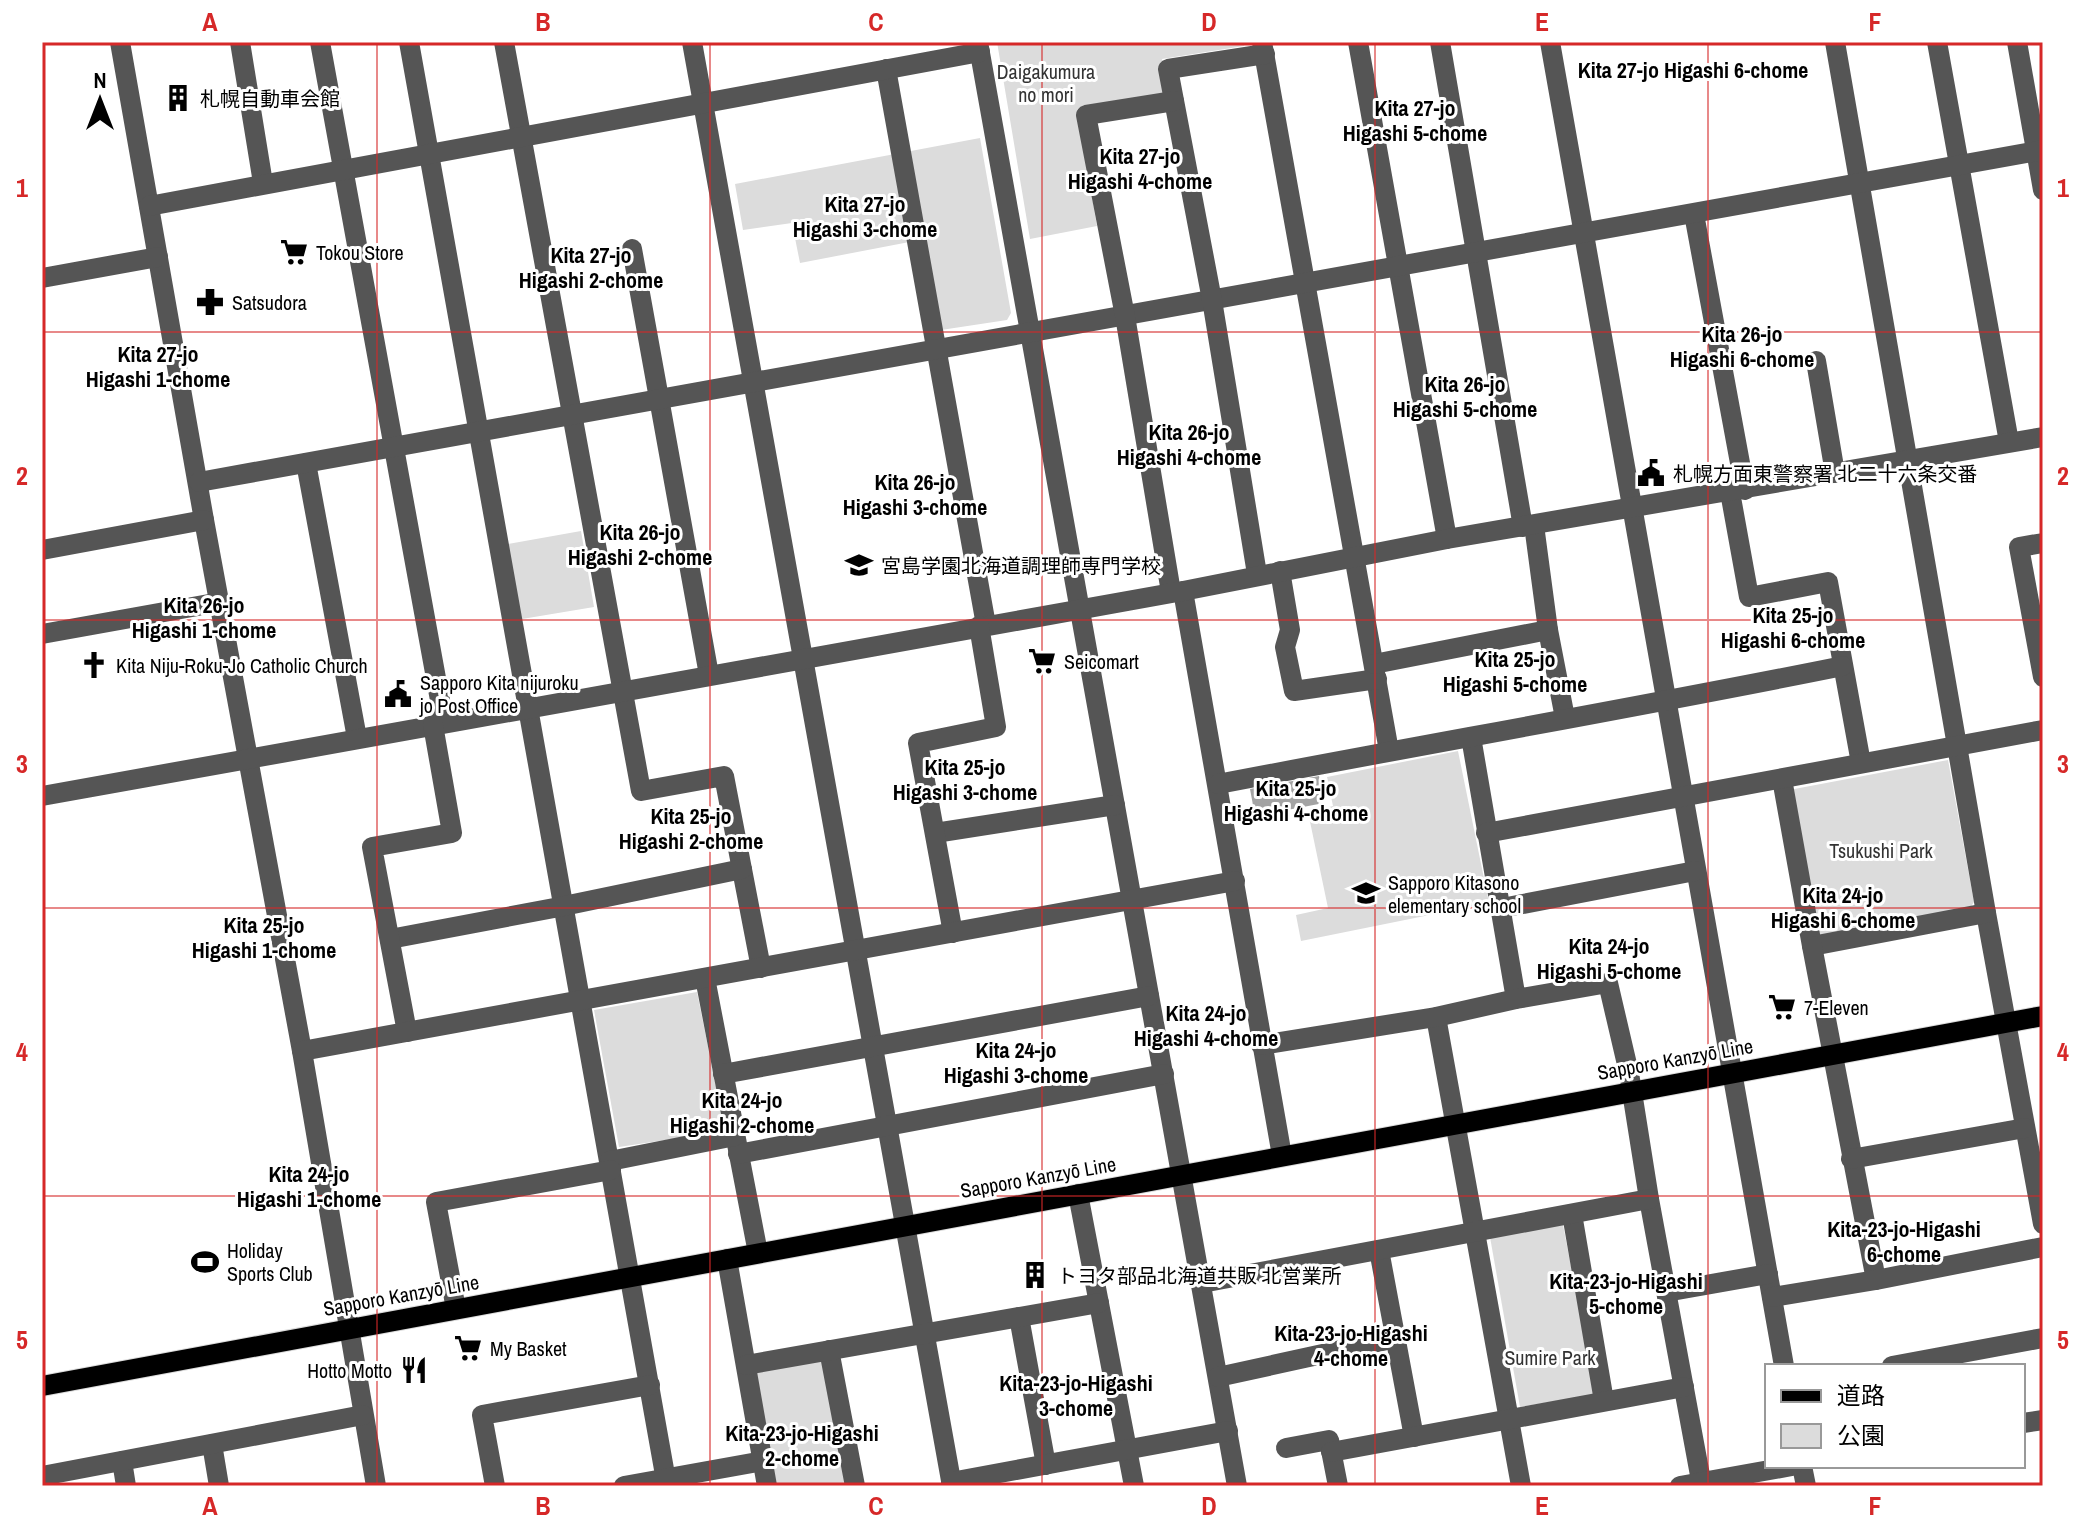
<svg xmlns="http://www.w3.org/2000/svg" width="2085" height="1528" font-family="'Archivo Narrow','Noto Sans JP',sans-serif">
<style>
.green{fill:#dcdcdc}
.water{fill:#a3a3a3}
.lines{fill:none;stroke-linecap:round;stroke-linejoin:round}
.major-casing{stroke:#dbdbdb;stroke-width:22}
.minor{stroke:#555;stroke-width:20}
.major{stroke:#000;stroke-width:20}
.grid{fill:none;stroke:#d62828;stroke-width:2;stroke-opacity:0.55}
.labels{text-anchor:middle;dominant-baseline:central;stroke-width:6;stroke-linejoin:round;paint-order:stroke}
.park-label{font-size:20px;fill:#333;stroke:#fff}
.poi-label{font-size:20px;fill:#000;stroke:#fff;text-anchor:start}
.street-label{font-size:20px;fill:#000;stroke:#fff}
.neighbourhood-label{font-size:22px;font-weight:bold;fill:#000;stroke:#fff}
.neatline{fill:none;stroke:#d62828;stroke-width:3}
.grid-label{font-size:26px;text-anchor:middle;font-weight:bold;fill:#d62828}
</style>
<rect width="100%" height="100%" fill="#fff"/>
<g class="green">
<polygon points="997,42 1246,42 1244,46 1162,59 1168,89 1163,96 1077,109 1097,226 1030,239"/>
<polygon points="980,138 1011,313 1007,320 941,330 925,239 800,263 792,223 743,230 735,184"/>
<polygon points="581,531 594,607 516,620 502,545"/>
<polygon points="1458,751 1489,903 1301,941 1296,915 1328,908 1308,812 1333,806 1327,777"/>
<polygon points="1948,760 1974,902 1967,913 1816,941 1789,790"/>
<polygon points="697,992 725,1131 619,1147 594,1010"/>
<polygon points="1558,1222 1563,1225 1595,1391 1592,1395 1520,1407 1490,1237"/>
<polygon points="825,1357 849,1486 773,1486 752,1370"/>
</g>
<polygon class="water" points="1319,776 1324,803 1255,816 1250,789"/>
<g class="lines">
<g class="major-casing">
<polyline id="major" points="42,1386 2043,1016"/>
</g>
<g class="minor">
<polyline points="120,42 204,520 302,1051 376,1486"/>
<polyline points="240,42 263,183"/>
<polyline points="320,42 444,722"/>
<polyline points="409,42 667,1486"/>
<polyline points="504,42 641,791 724,776 761,968"/>
<polyline points="692,42 952,1486"/>
<polyline points="978,42 1237,1486"/>
<polyline points="1262,42 1389,751"/>
<polyline points="1358,42 1447,539"/>
<polyline points="1440,42 1523,527"/>
<polyline points="1550,42 1784,1366"/>
<polyline points="1835,42 1986,913 2043,1224"/>
<polyline points="1937,42 2009,442"/>
<polyline points="2017,42 2043,190"/>
<polyline points="886,69 986,625"/>
<polyline points="149,206 980,52"/>
<polyline points="1694,214 1745,490"/>
<polyline points="632,249 709,675"/>
<polyline points="42,278 158,257"/>
<polyline points="1816,361 1835,473"/>
<polyline points="306,463 357,738"/>
<polyline points="199,482 2043,150"/>
<polyline points="1730,492 1749,597 1828,582 1861,763"/>
<polyline points="1534,525 1548,630 1565,718"/>
<polyline points="2043,543 2019,547 2043,677"/>
<polyline points="42,550 204,520"/>
<polyline points="1280,571 1290,630 1285,647 1294,691 1377,679"/>
<polyline points="1257,574 1212,300 1168,69 1265,54"/>
<polyline points="1183,591 1282,1156"/>
<polyline points="1171,592 1125,316 1086,115 1174,101"/>
<polyline points="42,634 220,602"/>
<polyline points="1374,664 1548,630"/>
<polyline points="1471,737 1516,999"/>
<polyline points="1782,779 1812,946 1986,913"/>
<path d="M1218,784C1426,744 1635,708 1843,666"/>
<polyline points="42,796 1183,591 1447,539 2043,437"/>
<polyline points="935,833 1115,805"/>
<polyline points="1486,833 2043,730"/>
<polyline points="1502,908 1695,871"/>
<polyline points="953,933 918,743 996,727 979,626"/>
<polyline points="390,939 554,908 742,869"/>
<polyline points="1812,946 1876,1280"/>
<polyline points="705,978 758,1253"/>
<polyline points="1436,1017 1521,1486"/>
<polyline points="407,1032 372,847 452,833 433,725"/>
<polyline points="1261,1045 1436,1017 1516,999 1608,983 1629,1073 1649,1199 1702,1486"/>
<polyline points="302,1051 1235,881"/>
<polyline points="723,1074 1149,996"/>
<polyline points="738,1154 1164,1074"/>
<polyline points="1851,1159 2025,1128"/>
<polyline points="610,1161 735,1136"/>
<polyline points="1078,1194 1134,1486"/>
<polyline points="1572,1214 1604,1401"/>
<polyline points="1379,1250 1414,1437"/>
<polyline points="727,1259 767,1486"/>
<polyline points="1202,1283 1649,1199"/>
<polyline points="1666,1292 1768,1274"/>
<polyline points="1772,1297 1876,1280 2043,1247"/>
<polyline points="456,1309 436,1202 611,1170"/>
<polyline points="1019,1317 1046,1465"/>
<polyline points="829,1350 855,1486"/>
<polyline points="746,1365 1099,1303"/>
<polyline points="1892,1366 2043,1338"/>
<polyline points="1218,1377 1396,1338"/>
<polyline points="2023,1423 2043,1420"/>
<polyline points="212,1444 219,1486"/>
<polyline points="1286,1448 1329,1440 1338,1486"/>
<polyline points="1331,1452 1684,1387"/>
<polyline points="122,1461 126,1486"/>
<polyline points="1802,1466 1806,1486"/>
<polyline points="42,1476 363,1415"/>
<polyline points="951,1482 1228,1431"/>
<polyline points="495,1486 482,1415 650,1385"/>
<polyline points="624,1486 763,1461"/>
<polyline points="1680,1486 1792,1466"/>
</g>
<use href="#major" class="major"/>
</g>
<path class="grid" d="M377,42V1486M710,42V1486M1042,42V1486M1375,42V1486M1708,42V1486M42,332H2043M42,620H2043M42,908H2043M42,1196H2043"/>
<defs>
<g id="building-bare" transform="scale(2.16)"><path d="M-4-6H4V6H1V3H-1V6H-4ZM-2.5-4.3h1.7v1.8h-1.7ZM.8-4.3h1.7v1.8H.8ZM-2.5-1h1.7V.8h-1.7ZM.8-1h1.7V.8H.8Z" fill="#000" stroke="#fff" stroke-width="2.5" paint-order="stroke"/></g>
<g id="supermarket-bare" transform="scale(2.16)"><path d="M-6-5.5h2.5l.6 2H6L4.5 2H-2.5L-4.4-4H-6ZM-1.5 3.2a1.3 1.3 0 1 0 .1 0ZM3 3.2a1.3 1.3 0 1 0 .1 0Z" fill="#000" stroke="#fff" stroke-width="2.5" paint-order="stroke"/></g>
<g id="pharmacy-bare" transform="scale(2.16)"><path d="M-2-6h4v4h4v4h-4v4h-4v-4h-4v-4h4Z" fill="#000" stroke="#fff" stroke-width="2.5" paint-order="stroke"/></g>
<g id="civic-bare" transform="scale(2.16)"><path d="M-.6-6.5H3V-4.5H.6V-3L4-1V1h2V6H-6V1h2V-1L-.6-3ZM-1.2 2.5V6h2.4V2.5Z" fill="#000" stroke="#fff" stroke-width="2.5" paint-order="stroke"/></g>
<g id="university-bare" transform="scale(2.16)"><path d="M0-5L7-2L0 1L-7-2ZM-4 1L0 2.5L4 1V4Q0 6-4 4Z" fill="#000" stroke="#fff" stroke-width="2.5" paint-order="stroke"/></g>
<g id="church-bare" transform="scale(2.16)"><path d="M-1.2-6h2.4v3.5h3.3v2.4h-3.3V6h-2.4V-.1h-3.3v-2.4h3.3Z" fill="#000" stroke="#fff" stroke-width="2.5" paint-order="stroke"/></g>
<g id="school-bare" transform="scale(2.16)"><path d="M0-5L7-2L0 1L-7-2ZM-4 1L0 2.5L4 1V4Q0 6-4 4Z" fill="#000" stroke="#fff" stroke-width="2.5" paint-order="stroke"/></g>
<g id="stadium-bare" transform="scale(2.16)"><path d="M0-5a6.5 5 0 1 0 0 10a6.5 5 0 1 0 0-10ZM-3.5-1.8h7v3.6h-7Z" fill="#000" stroke="#fff" stroke-width="2.5" paint-order="stroke"/></g>
<g id="restaurant-bare" transform="scale(2.16)"><path d="M-5-6h1v4h1v-4h1v4h1v-4h1v5L-1.5 .5V6h-2V.5L-5-1ZM5-6V6H3V1.5H1.5Q1.5-4 5-6Z" fill="#000" stroke="#fff" stroke-width="2.5" paint-order="stroke"/></g>
</defs>
<g fill-rule="evenodd">
<use href="#building-bare" x="178" y="98"/>
<use href="#supermarket-bare" x="294" y="252"/>
<use href="#pharmacy-bare" x="210" y="302"/>
<use href="#civic-bare" x="1651" y="473"/>
<use href="#university-bare" x="859" y="565"/>
<use href="#supermarket-bare" x="1042" y="661"/>
<use href="#church-bare" x="94" y="665"/>
<use href="#civic-bare" x="398" y="694"/>
<use href="#school-bare" x="1366" y="893"/>
<use href="#supermarket-bare" x="1782" y="1007"/>
<use href="#stadium-bare" x="205" y="1262"/>
<use href="#building-bare" x="1035" y="1275"/>
<use href="#supermarket-bare" x="468" y="1348"/>
<use href="#restaurant-bare" x="414" y="1370"/>
</g>
<g class="labels">
<g class="park-label">
<text x="1046" y="71">Daigakumura<tspan x="1046" dy="23">no mori</tspan></text>
<text x="1881" y="850">Tsukushi Park</text>
<text x="1550" y="1357">Sumire Park</text>
</g>
<g class="poi-label">
<text x="200" y="98">札幌自動車会館</text>
<text x="316" y="252">Tokou Store</text>
<text x="232" y="302">Satsudora</text>
<text x="1673" y="473">札幌方面東警察署 北二十六条交番</text>
<text x="881" y="565">宮島学園北海道調理師専門学校</text>
<text x="1064" y="661">Seicomart</text>
<text x="116" y="665">Kita Niju-Roku-Jo Catholic Church</text>
<text x="420" y="682">Sapporo Kita nijuroku<tspan x="420" dy="23">jo Post Office</tspan></text>
<text x="1388" y="882">Sapporo Kitasono<tspan x="1388" dy="23">elementary school</tspan></text>
<text x="1804" y="1007">7-Eleven</text>
<text x="227" y="1250">Holiday<tspan x="227" dy="23">Sports Club</tspan></text>
<text x="1057" y="1275">トヨタ部品北海道共販 北営業所</text>
<text x="490" y="1348">My Basket</text>
<text x="392" y="1370" text-anchor="end">Hotto Motto</text>
</g>
<g class="street-label">
<text transform="translate(1675 1059) rotate(-10)">Sapporo Kanzyō Line</text>
<text transform="translate(1038 1177) rotate(-10)">Sapporo Kanzyō Line</text>
<text transform="translate(401 1295) rotate(-10)">Sapporo Kanzyō Line</text>
</g>
<g class="neighbourhood-label">
<text x="1693" y="70">Kita 27-jo Higashi 6-chome</text>
<text x="1415" y="108">Kita 27-jo<tspan x="1415" dy="25">Higashi 5-chome</tspan></text>
<text x="1140" y="156">Kita 27-jo<tspan x="1140" dy="25">Higashi 4-chome</tspan></text>
<text x="865" y="204">Kita 27-jo<tspan x="865" dy="25">Higashi 3-chome</tspan></text>
<text x="591" y="255">Kita 27-jo<tspan x="591" dy="25">Higashi 2-chome</tspan></text>
<text x="1742" y="334">Kita 26-jo<tspan x="1742" dy="25">Higashi 6-chome</tspan></text>
<text x="158" y="354">Kita 27-jo<tspan x="158" dy="25">Higashi 1-chome</tspan></text>
<text x="1465" y="384">Kita 26-jo<tspan x="1465" dy="25">Higashi 5-chome</tspan></text>
<text x="1189" y="432">Kita 26-jo<tspan x="1189" dy="25">Higashi 4-chome</tspan></text>
<text x="915" y="482">Kita 26-jo<tspan x="915" dy="25">Higashi 3-chome</tspan></text>
<text x="640" y="532">Kita 26-jo<tspan x="640" dy="25">Higashi 2-chome</tspan></text>
<text x="204" y="605">Kita 26-jo<tspan x="204" dy="25">Higashi 1-chome</tspan></text>
<text x="1793" y="615">Kita 25-jo<tspan x="1793" dy="25">Higashi 6-chome</tspan></text>
<text x="1515" y="659">Kita 25-jo<tspan x="1515" dy="25">Higashi 5-chome</tspan></text>
<text x="965" y="767">Kita 25-jo<tspan x="965" dy="25">Higashi 3-chome</tspan></text>
<text x="1296" y="788">Kita 25-jo<tspan x="1296" dy="25">Higashi 4-chome</tspan></text>
<text x="691" y="816">Kita 25-jo<tspan x="691" dy="25">Higashi 2-chome</tspan></text>
<text x="1843" y="895">Kita 24-jo<tspan x="1843" dy="25">Higashi 6-chome</tspan></text>
<text x="264" y="925">Kita 25-jo<tspan x="264" dy="25">Higashi 1-chome</tspan></text>
<text x="1609" y="946">Kita 24-jo<tspan x="1609" dy="25">Higashi 5-chome</tspan></text>
<text x="1206" y="1013">Kita 24-jo<tspan x="1206" dy="25">Higashi 4-chome</tspan></text>
<text x="1016" y="1050">Kita 24-jo<tspan x="1016" dy="25">Higashi 3-chome</tspan></text>
<text x="742" y="1100">Kita 24-jo<tspan x="742" dy="25">Higashi 2-chome</tspan></text>
<text x="309" y="1174">Kita 24-jo<tspan x="309" dy="25">Higashi 1-chome</tspan></text>
<text x="1904" y="1229">Kita-23-jo-Higashi<tspan x="1904" dy="25">6-chome</tspan></text>
<text x="1626" y="1281">Kita-23-jo-Higashi<tspan x="1626" dy="25">5-chome</tspan></text>
<text x="1351" y="1333">Kita-23-jo-Higashi<tspan x="1351" dy="25">4-chome</tspan></text>
<text x="1076" y="1383">Kita-23-jo-Higashi<tspan x="1076" dy="25">3-chome</tspan></text>
<text x="802" y="1433">Kita-23-jo-Higashi<tspan x="802" dy="25">2-chome</tspan></text>
</g>
</g>
<rect width="2085" height="1528" fill="none" stroke="#ffffff" stroke-width="88"/>
<rect x="1765" y="1364" width="260" height="104" fill="#ffffff" stroke="#999999" stroke-width="2"/>
<rect x="1781" y="1390" width="40" height="12" fill="#000000" stroke="#999999" stroke-width="2"/>
<text x="1837" y="1404" font-size="24" fill="#000000">道路</text>
<rect x="1781" y="1424" width="40" height="24" fill="#dcdcdc" stroke="#999999" stroke-width="2"/>
<text x="1837" y="1444" font-size="24" fill="#000000">公園</text>
<g transform="translate(100 100)" stroke="#ffffff" stroke-width="6" paint-order="stroke">
<path d="M0-6L14 30L0 20L-14 30Z" fill="#000000"/>
<text y="-12" font-size="22" font-weight="bold" text-anchor="middle" fill="#000000">N</text>
</g>
<rect x="44" y="44" width="1997" height="1440" class="neatline"/>
<g class="grid-label">
<text x="210" y="31">A</text>
<text x="543" y="31">B</text>
<text x="876" y="31">C</text>
<text x="1209" y="31">D</text>
<text x="1542" y="31">E</text>
<text x="1875" y="31">F</text>
<text x="22" y="197">1</text>
<text x="2063" y="197">1</text>
<text x="22" y="485">2</text>
<text x="2063" y="485">2</text>
<text x="22" y="773">3</text>
<text x="2063" y="773">3</text>
<text x="22" y="1061">4</text>
<text x="2063" y="1061">4</text>
<text x="22" y="1349">5</text>
<text x="2063" y="1349">5</text>
<text x="210" y="1515">A</text>
<text x="543" y="1515">B</text>
<text x="876" y="1515">C</text>
<text x="1209" y="1515">D</text>
<text x="1542" y="1515">E</text>
<text x="1875" y="1515">F</text>
</g>
</svg>
